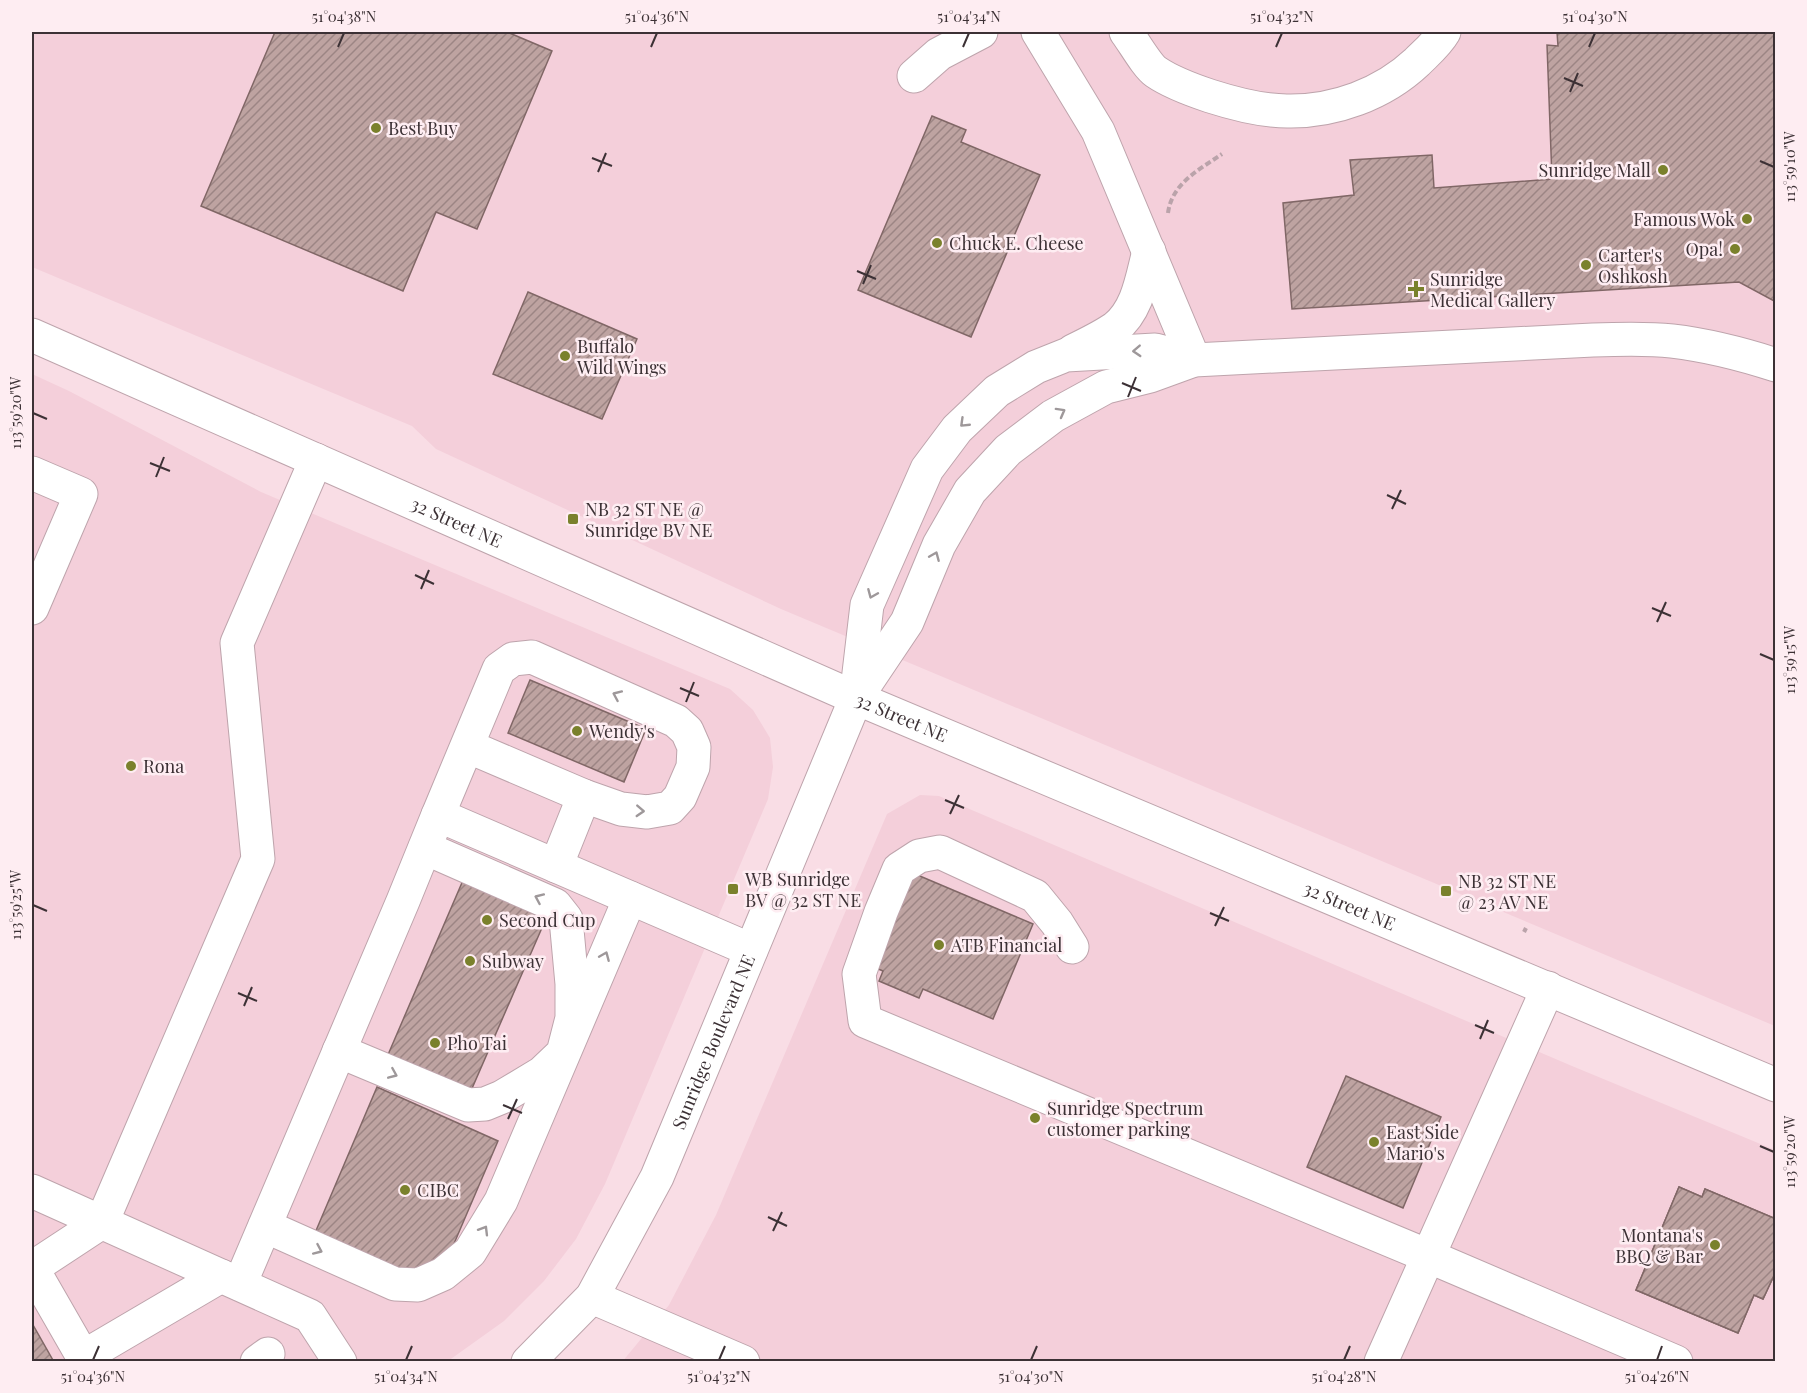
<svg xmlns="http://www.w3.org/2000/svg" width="1807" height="1393" font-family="'Playfair Display',serif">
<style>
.built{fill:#f4cfda}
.building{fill:url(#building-hatch);stroke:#806766;stroke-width:1.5}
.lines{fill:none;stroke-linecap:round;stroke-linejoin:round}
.minor-casing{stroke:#bea4ac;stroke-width:35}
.path{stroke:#baa3aa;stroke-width:4;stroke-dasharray:6 3;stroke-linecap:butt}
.minor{stroke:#fff;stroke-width:33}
.oneway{stroke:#9e989a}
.ticks{fill:none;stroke:#3c3135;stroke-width:2}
.poi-dot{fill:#7a812c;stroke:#feedf2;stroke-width:2}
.labels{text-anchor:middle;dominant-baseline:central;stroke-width:5;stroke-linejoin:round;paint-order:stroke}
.poi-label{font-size:18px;fill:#3c3135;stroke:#feedf2;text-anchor:start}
.street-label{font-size:18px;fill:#3c3135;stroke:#feedf2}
.neatline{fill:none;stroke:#3c3135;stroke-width:2}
.ticks-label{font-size:15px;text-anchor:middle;fill:#3c3135}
</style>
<defs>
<pattern id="building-hatch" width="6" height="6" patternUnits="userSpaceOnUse" patternTransform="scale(1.5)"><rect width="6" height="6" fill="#bea3a1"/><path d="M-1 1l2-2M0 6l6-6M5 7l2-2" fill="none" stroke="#9c8584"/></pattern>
</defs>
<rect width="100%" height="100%" fill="#f9dde5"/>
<g class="built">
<polygon points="32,32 1775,32 1775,1026 781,609 436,449 412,426 32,267"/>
<polygon points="32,374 69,391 261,492 730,689 753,710 770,738 773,767 768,799 605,1184 576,1239 544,1281 504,1321 448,1361 32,1362"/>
<polygon points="920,795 939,796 1572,1066 1775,1150 1775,1361 622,1362 669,1305 716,1215 887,814"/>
</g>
<g class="building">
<polygon points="275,32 507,32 552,51 477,229 436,212 403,291 201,206"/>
<polygon points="1557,32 1776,32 1776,302 1739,282 1292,309 1283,203 1354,195 1350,160 1432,155 1434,188 1552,179 1547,45 1558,46"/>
<polygon points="932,116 966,130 961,142 1040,175 971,337 858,290"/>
<polygon points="528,292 637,339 602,419 493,374"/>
<polygon points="530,680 646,729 624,782 508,733"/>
<polygon points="908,871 1033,924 993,1019 923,989 919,998 879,981 883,971 850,957"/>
<polygon points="464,878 548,914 470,1093 387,1057"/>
<polygon points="1346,1076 1441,1117 1403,1208 1307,1167"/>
<polygon points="377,1087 498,1141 447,1260 398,1279 312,1240"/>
<polygon points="1679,1187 1702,1197 1705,1189 1776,1219 1776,1271 1763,1299 1754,1295 1738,1333 1636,1290"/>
<polygon points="1679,1187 1702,1197 1705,1189 1776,1219 1776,1271 1763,1299 1754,1295 1738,1333 1636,1290"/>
<polygon points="32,1325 33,1325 54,1362 32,1362"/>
</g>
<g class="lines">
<g class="minor-casing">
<g id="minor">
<polyline points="1038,32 1098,131 1194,360"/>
<path d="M1126,32C1133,41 1147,66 1156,72C1172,83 1192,90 1210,96C1235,104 1261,111 1287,111C1334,112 1383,94 1417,62C1427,52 1437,44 1444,32"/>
<polyline points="914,76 939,54 981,32"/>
<path id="s1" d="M32,335L856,698L1776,1085"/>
<path d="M1073,351C1087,344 1102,337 1115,328C1138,310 1142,278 1149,251"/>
<polyline points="32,473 81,494 32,608"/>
<polyline points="857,690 867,605 927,469 957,429 997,391 1036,367 1066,355 1155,350 1194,360"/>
<polyline points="438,815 499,669 513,659 532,657 676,721 687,731 694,747 693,767 680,797 670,808 647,812 621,809 584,796 467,746"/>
<polyline points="556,866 584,796"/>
<polyline points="1072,947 1057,923 1035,896 940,852 919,856 899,869 881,912 859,974 865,1021 1428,1256 1676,1362"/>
<polyline points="339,1051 468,1105 485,1104 502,1097 542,1073 563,1053 572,1018 572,984 566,919 555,905 425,848"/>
<polyline points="32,1191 310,1316 340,1362"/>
<polyline points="265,1226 395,1284 418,1285 443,1274 470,1252 501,1201 630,898"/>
<polyline points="32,1268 102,1222 258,859 237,643 316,460"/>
<polyline points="32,1268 86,1362"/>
<polyline points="240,1284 403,901 438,815 751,950"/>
<polyline points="592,1297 743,1362"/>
<polyline points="83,1357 221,1276"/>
<polyline points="257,1362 268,1354"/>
<path id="s2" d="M528,1362L592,1297L657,1177L856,698L907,622L939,545L970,491L1008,450L1053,416L1106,387L1150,376L1194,360L1593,340C1619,339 1646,338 1672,341C1706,345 1742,354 1776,365"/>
<polyline points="1381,1362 1548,988"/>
</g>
</g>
<g class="path">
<path d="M1168,213C1172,183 1199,170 1222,154"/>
<polyline points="1524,932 1526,928"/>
</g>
<use href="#minor" class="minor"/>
</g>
<defs><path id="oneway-chevron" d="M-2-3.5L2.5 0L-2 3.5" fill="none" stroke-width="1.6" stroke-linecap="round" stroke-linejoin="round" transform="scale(1.5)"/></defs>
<g class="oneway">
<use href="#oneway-chevron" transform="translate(1137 351) rotate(177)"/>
<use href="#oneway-chevron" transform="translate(1061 412) rotate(-29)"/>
<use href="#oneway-chevron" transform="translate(964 423) rotate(136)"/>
<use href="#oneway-chevron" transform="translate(935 556) rotate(-67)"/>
<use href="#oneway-chevron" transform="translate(872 594) rotate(113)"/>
<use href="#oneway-chevron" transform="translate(617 695) rotate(-156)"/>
<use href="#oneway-chevron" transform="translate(640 811) rotate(3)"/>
<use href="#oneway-chevron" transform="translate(539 898) rotate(-156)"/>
<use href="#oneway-chevron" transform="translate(605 956) rotate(-67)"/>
<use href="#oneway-chevron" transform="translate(393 1074) rotate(23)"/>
<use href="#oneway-chevron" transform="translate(484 1230) rotate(-59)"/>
<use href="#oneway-chevron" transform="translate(318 1250) rotate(24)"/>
</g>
<path class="ticks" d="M338,47L344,33M651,47L657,33M963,47L969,33M1276,47L1282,33M1589,47L1595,33M1564,78L1583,86M1570,92L1578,73M592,158L612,166M1760,161L1774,167M598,172L606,153M857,271L876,279M863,284L871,265M1122,383L1141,391M1128,397L1136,377M33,413L47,419M150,463L170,471M156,477L164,457M1387,495L1406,504M1392,509L1401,490M415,575L434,584M421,589L429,570M1652,608L1671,616M1657,622L1666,602M1760,654L1774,660M680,688L699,696M686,702L694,682M945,800L964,808M950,814L959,795M33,905L47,911M1210,913L1229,921M1215,926L1224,907M238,993L257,1001M244,1006L252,987M1475,1025L1494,1033M1480,1039L1488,1020M503,1105L522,1113M508,1119L517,1099M1760,1146L1774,1152M768,1217L787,1226M773,1231L782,1212M93,1360L99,1346M406,1360L412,1346M719,1360L725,1346M1031,1360L1037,1346M1344,1360L1350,1346M1657,1360L1662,1346"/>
<g class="poi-dot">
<circle cx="376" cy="128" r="6"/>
<circle cx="1663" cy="170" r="6"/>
<circle cx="1747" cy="219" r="6"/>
<circle cx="937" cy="243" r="6"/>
<circle cx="1735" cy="249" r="6"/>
<circle cx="1586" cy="265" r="6"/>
<path d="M1413 280h6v6h6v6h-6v6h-6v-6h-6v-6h6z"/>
<circle cx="565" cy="356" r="6"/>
<rect x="567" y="513" width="12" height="12" rx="3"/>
<circle cx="577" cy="731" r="6"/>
<circle cx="131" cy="766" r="6"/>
<rect x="727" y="883" width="12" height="12" rx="3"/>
<rect x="1440" y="885" width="12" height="12" rx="3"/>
<circle cx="487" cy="920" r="6"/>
<circle cx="939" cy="945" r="6"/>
<circle cx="470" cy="961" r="6"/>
<circle cx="435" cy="1043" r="6"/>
<circle cx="1035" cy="1118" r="6"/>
<circle cx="1374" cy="1142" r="6"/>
<circle cx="405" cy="1190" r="6"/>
<circle cx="1715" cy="1245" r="6"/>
</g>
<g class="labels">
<g class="poi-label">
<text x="388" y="128">Best Buy</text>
<text x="1651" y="170" text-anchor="end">Sunridge Mall</text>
<text x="1735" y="219" text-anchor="end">Famous Wok</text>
<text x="949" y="243">Chuck E. Cheese</text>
<text x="1723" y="249" text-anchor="end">Opa!</text>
<text x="1598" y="255">Carter's<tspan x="1598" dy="21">Oshkosh</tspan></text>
<text x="1430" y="279">Sunridge<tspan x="1430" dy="21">Medical Gallery</tspan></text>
<text x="577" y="346">Buffalo<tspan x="577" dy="21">Wild Wings</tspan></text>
<text x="585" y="509">NB 32 ST NE @<tspan x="585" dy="21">Sunridge BV NE</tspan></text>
<text x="589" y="731">Wendy's</text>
<text x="143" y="766">Rona</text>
<text x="745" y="879">WB Sunridge<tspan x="745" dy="21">BV @ 32 ST NE</tspan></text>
<text x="1458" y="881">NB 32 ST NE<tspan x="1458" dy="21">@ 23 AV NE</tspan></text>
<text x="499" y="920">Second Cup</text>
<text x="951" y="945">ATB Financial</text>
<text x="482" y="961">Subway</text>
<text x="447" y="1043">Pho Tai</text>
<text x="1047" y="1108">Sunridge Spectrum<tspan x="1047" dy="21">customer parking</tspan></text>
<text x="1386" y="1132">East Side<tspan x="1386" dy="21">Mario's</tspan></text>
<text x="417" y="1190">CIBC</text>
<text x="1703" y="1235" text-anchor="end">Montana's<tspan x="1703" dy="21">BBQ &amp; Bar</tspan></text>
</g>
<g class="street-label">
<text stroke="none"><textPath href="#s1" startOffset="464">32 Street NE</textPath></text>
<text stroke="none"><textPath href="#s1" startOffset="950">32 Street NE</textPath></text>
<text stroke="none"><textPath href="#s1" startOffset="1436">32 Street NE</textPath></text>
<text stroke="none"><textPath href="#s2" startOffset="374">Sunridge Boulevard NE</textPath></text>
</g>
</g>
<rect width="1807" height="1393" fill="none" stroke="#feedf2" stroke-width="66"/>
<rect x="33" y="33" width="1741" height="1327" class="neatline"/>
<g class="ticks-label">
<text x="344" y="22">51°04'38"N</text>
<text x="657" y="22">51°04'36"N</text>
<text x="969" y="22">51°04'34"N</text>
<text x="1282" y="22">51°04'32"N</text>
<text x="1595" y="22">51°04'30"N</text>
<text transform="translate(1790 167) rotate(-90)" y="5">113°59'10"W</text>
<text transform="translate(16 413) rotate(-90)" y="5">113°59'20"W</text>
<text transform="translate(1790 660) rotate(-90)" y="5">113°59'15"W</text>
<text transform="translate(16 905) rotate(-90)" y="5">113°59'25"W</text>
<text transform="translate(1790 1152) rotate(-90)" y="5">113°59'20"W</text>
<text x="93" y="1382">51°04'36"N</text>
<text x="406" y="1382">51°04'34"N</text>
<text x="719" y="1382">51°04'32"N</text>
<text x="1031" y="1382">51°04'30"N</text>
<text x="1344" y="1382">51°04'28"N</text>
<text x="1657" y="1382">51°04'26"N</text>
</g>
</svg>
